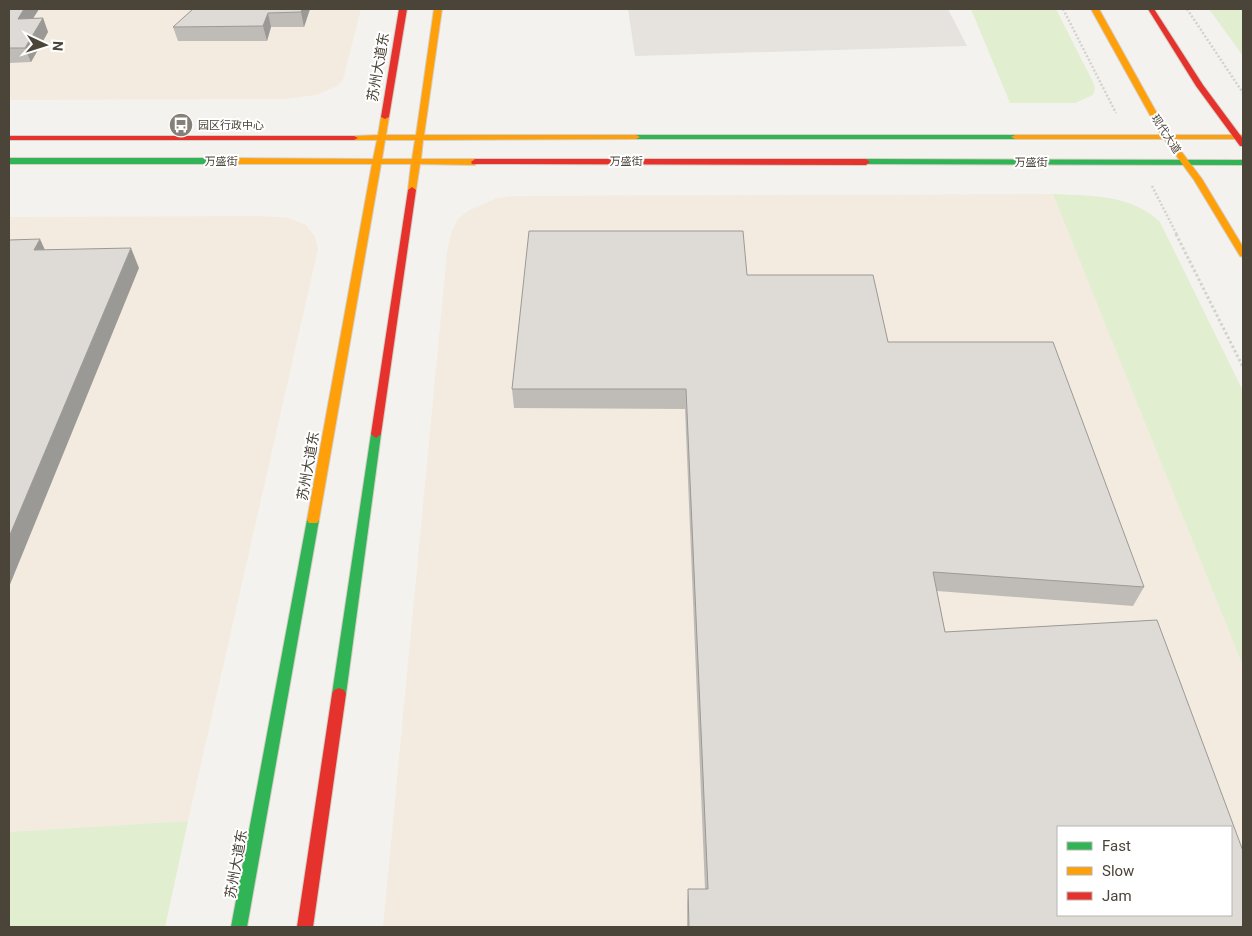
<svg xmlns="http://www.w3.org/2000/svg" width="1252" height="936" font-family="Roboto,'Noto Sans SC',sans-serif">
<style>
.commercial{fill:#f3ebdf;fill-rule:evenodd}
.green{fill:#e1eecf}
.parking{fill:#e6e3df}
.lines{fill:none;stroke-linecap:round;stroke-linejoin:round}
.fast-casing{stroke:#d3cfc5;stroke-width:2}
.slow-casing{stroke:#d3cfc5;stroke-width:2}
.jam-casing{stroke:#d3cfc5;stroke-width:2}
.path-far1{stroke:#d3d2cc;stroke-width:2.5;stroke-dasharray:2 2;stroke-linecap:butt}
.path{stroke:#d3d2cc;stroke-width:3;stroke-dasharray:2.5 2.5;stroke-linecap:butt}
.fast{fill:#30b455;fill-rule:evenodd}
.slow{fill:#ff9f0a;fill-rule:evenodd}
.jam{fill:#e5322d;fill-rule:evenodd}
.wall{fill:#bfbcb8}
.shaded-wall{fill:#9b9996}
.building{fill:#dedbd6;stroke:#9b9996;fill-rule:evenodd}
.labels{text-anchor:middle;dominant-baseline:central;stroke-width:4;stroke-linejoin:round;paint-order:stroke}
.far-poi-label{font-size:11px;fill:#4b4439;stroke:#fff;text-anchor:start}
.far-street-label{font-size:11px;fill:#4b4439;stroke:#fff}
.street-label{font-size:14px;fill:#4b4439;stroke:#fff}
</style>
<rect width="100%" height="100%" fill="#f4f2ee"/>
<g class="commercial">
<polygon points="9,9 361,9 343,80 337,86 316,95 285,99 9,100"/>
<path d="M1053,194L1243,666V927H383L447,252L451,233L458,219L468,211L497,198L515,196ZM1058,827H1231V915H1058Z"/>
<polygon points="262,216 289,218 306,225 315,236 318,249 188,821 9,832 9,217"/>
</g>
<g class="green">
<polygon points="971,9 1056,9 1093,82 1095,89 1093,95 1075,103 1010,103"/>
<polygon points="1209,9 1243,9 1243,56"/>
<path d="M1053,194C1092,196 1130,194 1160,222L1243,391V666Z"/>
<polygon points="188,821 165,927 9,927 9,832"/>
</g>
<polygon class="parking" points="628,9 948,9 967,46 635,56"/>
<g class="lines">
<g class="fast-casing">
<g id="fast">
<polygon points="633,135 1015,135 1019,137 1015,139 636,139 632,137"/>
<polygon points="9,158 233,158 237,161 233,164 9,164"/>
<polygon points="866,159 1243,160 1243,165 863,164 862,162"/>
<polygon points="376,430 381,434 346,694 344,698 339,700 334,698 332,694 371,434"/>
<polygon points="313,515 317,517 319,520 247,927 231,927 307,520 309,517"/>
</g>
</g>
<g class="slow-casing">
<g id="slow">
<path d="M434,9H442L424,135H636L640,137L636,139L423,140L421,159H475L479,162L475,165L420,164L416,190L412,193L408,190L411,164H381L319,520L317,523H309L307,520L372,164H233L229,161L233,158L373,159L377,140H354L350,138L354,136L378,135L381,117L385,115L389,117L386,135H416ZM385,140H415L412,159H382Z"/>
<polygon points="1091,9 1099,9 1169,135 1243,135 1243,139 1172,139 1202,179 1243,247 1243,257 1240,256 1194,180 1164,139 1015,139 1011,137 1015,135 1161,135"/>
</g>
</g>
<g class="jam-casing">
<g id="jam">
<polygon points="399,9 407,9 389,117 385,119 381,117"/>
<polygon points="1148,9 1154,9 1203,85 1243,139 1243,146 1240,146 1196,86"/>
<polygon points="9,136 354,136 358,138 354,140 9,140"/>
<polygon points="475,159 866,159 870,162 866,165 472,164 471,162"/>
<polygon points="412,187 416,190 381,434 376,438 371,434 408,190"/>
<polygon points="339,688 344,690 346,694 313,927 297,927 332,694 334,690"/>
</g>
</g>
<g class="path-far1">
<polyline points="1063,9 1116,113"/>
<polyline points="1187,9 1243,93"/>
<polyline points="1152,186 1177,235"/>
</g>
<polyline class="path" points="1176,234 1243,367"/>
<use href="#fast" class="fast"/>
<use href="#slow" class="slow"/>
<use href="#jam" class="jam"/>
</g>
<g class="wall">
<polygon points="9,9 39,9 33,18 43,18 48,32 31,62 9,63"/>
<polygon points="193,9 310,9 304,27 271,27 267,41 178,41 173,27"/>
<polygon points="747,275 888,342 1144,587 1133,606 937,591 945,632 1243,927 687,927 687,904 688,889 705,889 685,409 514,408 512,389"/>
</g>
<g class="shaded-wall">
<polygon points="24,9 39,9 24,33 18,19"/>
<polygon points="302,9 310,9 304,27 301,12"/>
<polygon points="268,13 271,27 267,41 263,26"/>
<polygon points="43,18 48,32 31,62 25,48"/>
<polygon points="40,239 49,259 34,250"/>
<polygon points="131,248 139,268 9,587 9,537"/>
</g>
<g class="building">
<polygon points="9,9 24,9 18,19 43,18 25,48 9,48"/>
<polygon points="193,9 302,9 301,12 268,13 263,26 173,27"/>
<path d="M529,231H743L747,275H873L888,342H1053L1144,587L933,572L945,632L1157,620L1243,851V927H689L688,889H708L686,389H512ZM1058,827H1231V915H1058Z"/>
<polygon points="40,239 34,250 131,248 9,537 9,240"/>
</g>
<defs>
<g id="bus-disc" transform="scale(1.25)"><circle r="9.5" fill="#868178" stroke="#fff"/><path d="M-5-6H5V4H4V6H2V4H-2V6H-4V4H-5ZM-3.5-4V0h7V-4ZM-3.5 1.2v1.5H-2V1.2ZM2 1.2v1.5H3.5V1.2Z" fill="#fff"/></g>
</defs>
<g fill-rule="evenodd">
<use href="#bus-disc" x="181" y="125"/>
</g>
<g class="labels">
<g class="far-poi-label">
<text x="198" y="125">园区行政中心</text>
</g>
<g class="far-street-label">
<text transform="translate(1166 134) rotate(57)">现代大道</text>
<text x="221" y="161">万盛街</text>
<text x="626" y="161">万盛街</text>
<text x="1031" y="162">万盛街</text>
</g>
<g class="street-label">
<text transform="translate(378 67) rotate(-80)">苏州大道东</text>
<text transform="translate(308 466) rotate(-80)">苏州大道东</text>
<text transform="translate(236 864) rotate(-80)">苏州大道东</text>
</g>
</g>
<rect width="1252" height="936" fill="none" stroke="#4b4439" stroke-width="20"/>
<rect x="1057" y="826" width="175" height="90" fill="#ffffff" stroke="#b7b4b0"/>
<rect x="1067" y="842" width="25" height="8" fill="#30b455" stroke="#b7b4b0"/>
<text x="1102" y="851" font-size="15" fill="#4b4439">Fast</text>
<rect x="1067" y="867" width="25" height="8" fill="#ff9f0a" stroke="#b7b4b0"/>
<text x="1102" y="876" font-size="15" fill="#4b4439">Slow</text>
<rect x="1067" y="892" width="25" height="8" fill="#e5322d" stroke="#b7b4b0"/>
<text x="1102" y="901" font-size="15" fill="#4b4439">Jam</text>
<g transform="translate(45 45) rotate(94)" stroke="#ffffff" stroke-width="4" paint-order="stroke">
<path d="M0-4L9 19L0 12L-9 19Z" fill="#4b4439"/>
<text y="-8" font-size="14" font-weight="bold" text-anchor="middle" fill="#4b4439">N</text>
</g>
</svg>
